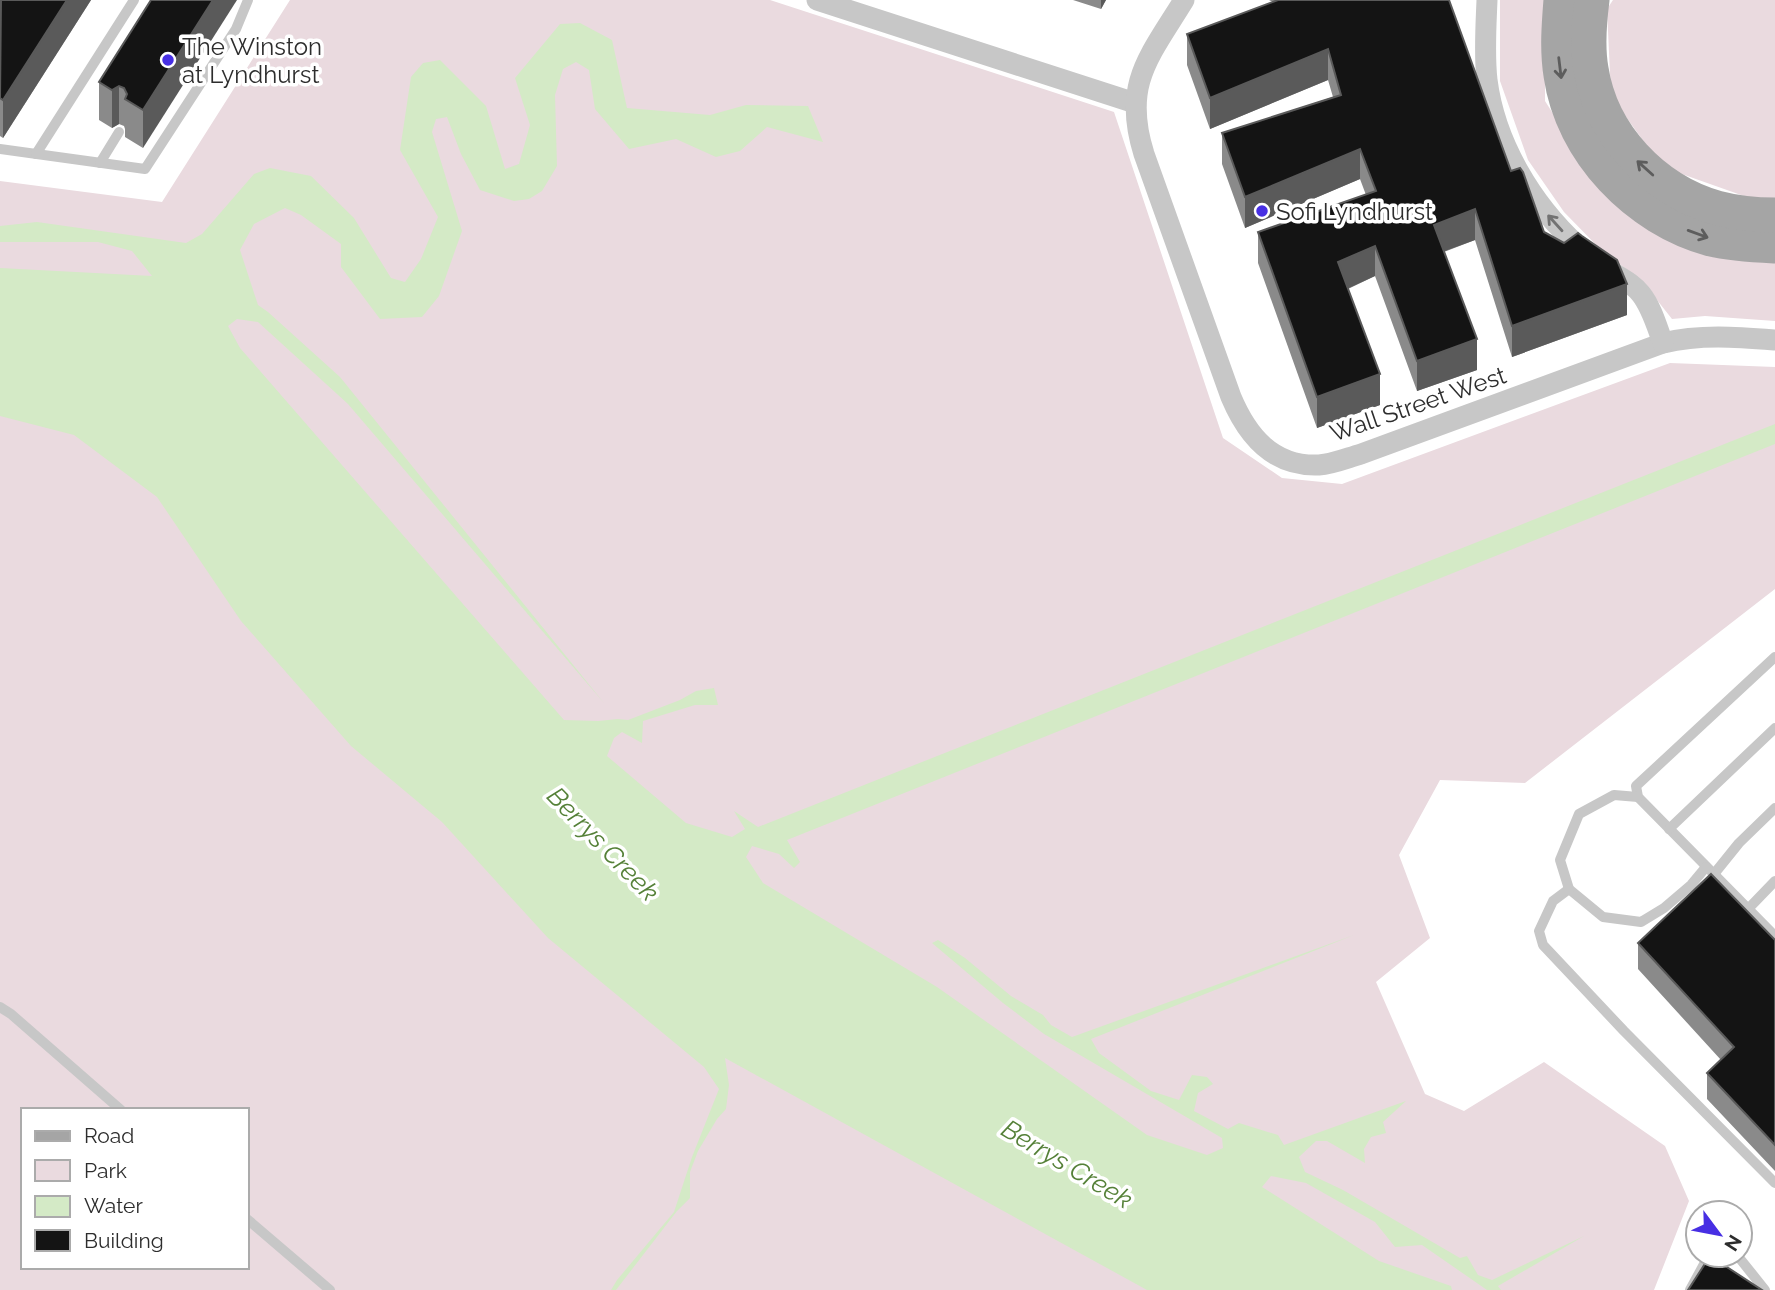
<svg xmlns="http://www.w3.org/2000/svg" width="1775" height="1290" font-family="Raleway,sans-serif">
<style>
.green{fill:#eadadf;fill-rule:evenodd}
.water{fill:#d4eac6}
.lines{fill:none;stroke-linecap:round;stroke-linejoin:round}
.service{stroke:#c7c7c7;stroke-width:10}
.minor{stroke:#c7c7c7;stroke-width:21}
.primary{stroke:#a5a5a5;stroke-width:35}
.wall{fill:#8a8a8a}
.shaded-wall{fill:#5a5a5a}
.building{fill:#141414;stroke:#5a5a5a;stroke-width:2}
.oneway{stroke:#5d5d5d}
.oneway2{stroke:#727272}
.poi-dot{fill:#472fe3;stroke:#fff;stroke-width:2.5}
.labels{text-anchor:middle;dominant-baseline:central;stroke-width:7;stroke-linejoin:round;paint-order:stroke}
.poi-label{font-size:24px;fill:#2d2d2d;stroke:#fff;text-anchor:start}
.street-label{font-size:24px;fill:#2d2d2d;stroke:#fff}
.water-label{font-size:26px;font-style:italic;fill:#558138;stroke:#fff}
</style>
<rect width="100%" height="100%" fill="#fff"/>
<g class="green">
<path d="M290,0H770L1114,112L1223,438L1282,478L1342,484L1670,363L1775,367V589L1525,783L1440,780L1399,855L1430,938L1376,982L1425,1094L1464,1111L1544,1062L1665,1146L1689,1201L1654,1290H0V181L162,202ZM23,1110H247V1267H23Z"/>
<polygon points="1500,0 1548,0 1545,19 1545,101 1600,187 1775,262 1775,321 1705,316 1672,319 1642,281 1602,251 1564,212 1528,160 1500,81"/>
<polygon points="1613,0 1775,0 1775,202 1758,201 1662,167 1611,96 1607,9"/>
</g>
<polygon class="water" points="580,23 612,40 627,108 710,115 746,105 808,106 823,142 767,127 740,151 716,157 676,139 629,149 595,109 589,70 576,62 563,69 555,95 557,166 542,191 529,199 514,201 480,190 461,154 447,117 436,119 432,132 462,231 439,296 422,317 380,319 341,267 341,244 301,215 285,208 254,224 240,250 258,305 268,312 340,377 604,703 348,404 258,322 237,319 228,326 240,348 564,720 598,721 618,719 628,720 680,700 696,691 714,688 718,705 695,705 643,721 642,743 622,732 614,738 607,756 686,823 732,837 745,829 734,811 758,827 1775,424 1775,444 787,840 800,862 794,868 779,854 752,846 746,857 763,883 937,987 1147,1135 1207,1155 1223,1148 1222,1138 1044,1034 1003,1003 932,943 938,940 965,958 1011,996 1043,1015 1051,1025 1072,1037 1354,935 1091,1039 1099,1053 1151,1091 1179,1100 1192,1075 1207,1077 1213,1084 1198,1093 1194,1111 1228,1129 1239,1123 1278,1135 1284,1145 1406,1101 1383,1122 1386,1133 1371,1137 1364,1149 1365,1163 1327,1141 1316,1141 1299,1157 1305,1172 1343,1190 1460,1258 1467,1256 1478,1275 1492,1280 1584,1236 1498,1286 1501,1290 1487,1290 1422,1245 1395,1247 1375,1222 1306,1183 1271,1176 1262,1187 1379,1261 1451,1286 1452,1290 1147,1290 725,1058 729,1085 726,1109 717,1119 698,1151 690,1172 690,1198 677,1211 616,1290 611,1290 617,1280 674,1212 692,1157 719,1089 704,1067 548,938 442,822 351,746 241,621 157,497 74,435 0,416 0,268 152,276 132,251 98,242 0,242 0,226 37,222 186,243 202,234 254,174 270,168 311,176 354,218 391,278 405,282 421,259 438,217 400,150 411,77 423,63 440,60 486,106 505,169 519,164 530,125 515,78 560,24"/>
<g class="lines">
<g class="service">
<polyline points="0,149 145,169 236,29 248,0"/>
<polyline points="36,154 134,0"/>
<polyline points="100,163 119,132"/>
<polyline points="1775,657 1636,786 1638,797 1775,936"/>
<polyline points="1638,797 1614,795 1579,814 1560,860 1569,889 1603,917 1641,922 1664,908 1691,885 1706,867"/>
<polyline points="1669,829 1775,728"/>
<polyline points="1714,874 1739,843 1775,808"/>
<polyline points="1569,889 1553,901 1539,931 1543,945 1624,1031 1775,1183"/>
<polyline points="1748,909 1775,881"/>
<polyline points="0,1007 11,1014 121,1110"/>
<polyline points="247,1219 330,1290"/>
<polyline points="1737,1255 1765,1290"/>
<polyline points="1690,1290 1709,1255"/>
</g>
<g class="minor">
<polyline points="817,0 1135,103"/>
<path d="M1184,0C1149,57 1122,84 1144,154L1231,397C1247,435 1272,467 1319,465C1333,464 1347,458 1361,454L1663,343C1700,334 1737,337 1775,340"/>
<path d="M1487,0C1486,26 1484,54 1487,80C1495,143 1532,204 1578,246C1587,254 1597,262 1607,269C1619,277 1633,283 1641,294C1652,308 1657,327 1663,343"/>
</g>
<g class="primary">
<path d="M1561,0C1559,25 1557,50 1561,75C1572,152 1637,219 1711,239C1732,244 1754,245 1775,246"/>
<path d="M1592,0C1589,23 1587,46 1591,69C1601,135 1654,190 1717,208C1736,213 1755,215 1775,215"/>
</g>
</g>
<g class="wall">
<polygon points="91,0 3,138 0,136 0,1"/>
<polygon points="151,0 143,148 125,137 125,129 124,126 119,124 112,128 99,120 99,82"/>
<polygon points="1073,0 1106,0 1101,9"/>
<polygon points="1269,0 1449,0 1511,171 1544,232 1627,315 1512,357 1475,240 1444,252 1477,370 1417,391 1375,276 1348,289 1380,405 1317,428 1258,263 1258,232 1366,195 1360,179 1245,228 1222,164 1222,133 1333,97 1328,80 1210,129 1187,65 1187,34 1273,2"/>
<polygon points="1775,940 1775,1171 1707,1099 1707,1073 1721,1060 1638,969 1638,943"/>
</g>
<g class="shaded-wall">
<polygon points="67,0 91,0 3,138 3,100"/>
<polygon points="213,0 237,0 143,148 143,110"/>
<polygon points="1101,0 1106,0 1101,9"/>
<polygon points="1328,49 1328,80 1210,129 1210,98"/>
<polygon points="119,86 119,124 112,128 112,90"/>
<polygon points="1360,149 1360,179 1245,228 1245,197"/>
<polygon points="1475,209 1475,240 1434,255 1434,225"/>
<polygon points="1375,246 1375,276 1338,293 1338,262"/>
<polygon points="1627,284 1627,315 1512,357 1512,326"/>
<polygon points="1477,339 1477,370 1417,391 1417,361"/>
<polygon points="1380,374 1380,405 1317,428 1317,397"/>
</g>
<g class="building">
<polygon points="1,0 67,0 3,100 0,98"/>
<polygon points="151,0 213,0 143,110 125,99 127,94 124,88 119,86 112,90 99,82"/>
<polygon points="1278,0 1449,0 1511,171 1520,168 1523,172 1544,232 1564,243 1578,233 1582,236 1617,260 1627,284 1512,326 1475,209 1434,225 1477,339 1417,361 1375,246 1338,262 1380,374 1317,397 1258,232 1376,191 1360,149 1245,197 1222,133 1341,95 1328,49 1210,98 1187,34"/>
<polygon points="1711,874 1775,940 1775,1145 1707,1073 1734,1047 1638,943"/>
<polygon points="1710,1256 1762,1290 1688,1290"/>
</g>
<defs><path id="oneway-shaft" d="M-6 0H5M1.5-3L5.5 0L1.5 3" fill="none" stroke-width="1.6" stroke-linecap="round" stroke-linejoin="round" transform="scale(1.75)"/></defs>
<g class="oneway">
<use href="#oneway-shaft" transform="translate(1560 68) rotate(83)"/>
<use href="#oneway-shaft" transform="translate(1645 168) rotate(-138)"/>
<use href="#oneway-shaft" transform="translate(1698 234) rotate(20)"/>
</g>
<use class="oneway2" href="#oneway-shaft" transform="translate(1555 223) rotate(-132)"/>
<g class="poi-dot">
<circle cx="168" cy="60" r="7"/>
<circle cx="1262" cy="211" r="7"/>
</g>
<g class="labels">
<g class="poi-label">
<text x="182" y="46">The Winston<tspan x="182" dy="28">at Lyndhurst</tspan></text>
<text x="1276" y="211">Sofi Lyndhurst</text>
</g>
<g class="street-label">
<text transform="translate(1418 404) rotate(-19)">Wall Street West</text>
</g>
<g class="water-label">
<text transform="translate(603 844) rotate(46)">Berrys Creek</text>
<text transform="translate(1067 1164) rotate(31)">Berrys Creek</text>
</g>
</g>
<rect x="21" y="1108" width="228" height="161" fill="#ffffff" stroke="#ababab" stroke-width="2"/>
<rect x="35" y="1131" width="35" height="10" fill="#a5a5a5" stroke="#ababab" stroke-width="2"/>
<text x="84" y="1143" font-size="21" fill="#2d2d2d">Road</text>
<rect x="35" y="1160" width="35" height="21" fill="#eadadf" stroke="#ababab" stroke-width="2"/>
<text x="84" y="1178" font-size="21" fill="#2d2d2d">Park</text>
<rect x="35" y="1196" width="35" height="21" fill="#d4eac6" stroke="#ababab" stroke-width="2"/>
<text x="84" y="1213" font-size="21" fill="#2d2d2d">Water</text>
<rect x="35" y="1230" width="35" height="21" fill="#141414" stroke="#ababab" stroke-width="2"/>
<text x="84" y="1248" font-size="21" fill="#2d2d2d">Building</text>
<g transform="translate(1719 1234) rotate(122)"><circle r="33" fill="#ffffff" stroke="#ababab" stroke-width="2"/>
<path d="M0-5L12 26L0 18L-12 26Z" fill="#472fe3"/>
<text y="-10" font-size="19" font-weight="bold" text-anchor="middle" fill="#2d2d2d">N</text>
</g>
</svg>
